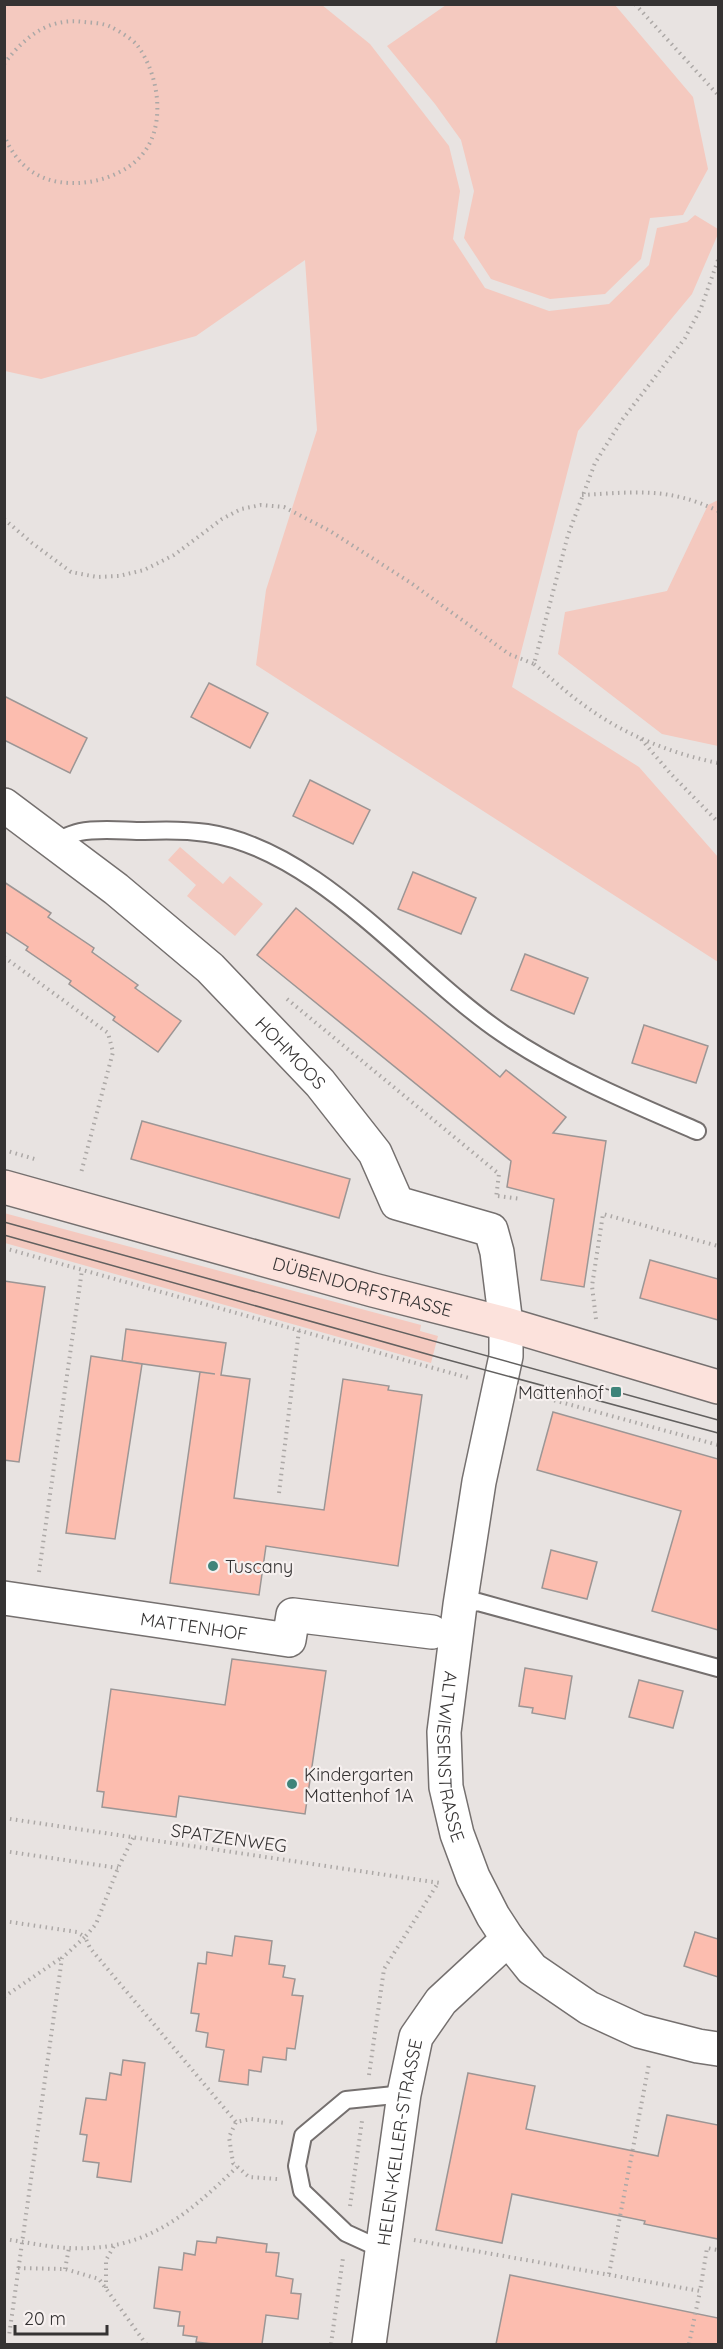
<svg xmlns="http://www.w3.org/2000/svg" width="723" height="2349" font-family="Quicksand,sans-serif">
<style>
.green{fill:#f4c9bf}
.building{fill:#fcbdaf;stroke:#9c9695;stroke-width:1.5}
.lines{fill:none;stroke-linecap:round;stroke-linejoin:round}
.lane-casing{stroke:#75706f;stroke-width:20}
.street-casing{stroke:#75706f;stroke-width:36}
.secondary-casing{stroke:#75706f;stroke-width:36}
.path{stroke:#aca8a6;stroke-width:4;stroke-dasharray:1.5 4.5;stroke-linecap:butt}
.lane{stroke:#fff;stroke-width:16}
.street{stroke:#fff;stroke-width:33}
.secondary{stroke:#fce2dc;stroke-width:33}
.tram{stroke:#62605f;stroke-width:1.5}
.poi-dot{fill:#3f847a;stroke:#f6f0ef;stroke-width:2}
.labels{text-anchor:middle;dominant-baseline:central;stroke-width:4.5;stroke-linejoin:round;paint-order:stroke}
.street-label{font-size:18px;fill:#353333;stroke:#f6f0ef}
.poi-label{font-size:18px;fill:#353333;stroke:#f6f0ef;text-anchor:start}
</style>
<rect width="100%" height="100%" fill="#e8e3e1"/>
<g class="green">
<polygon points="5,4 322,5 370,44 449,146 460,191 453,239 485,288 549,311 609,304 649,265 657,228 687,222 695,215 718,229 718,234 692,294 578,431 512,687 639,767 718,857 718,962 256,665 266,590 317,430 305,260 196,336 41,379 5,371"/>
<polygon points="446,5 615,5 693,97 708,169 683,215 650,218 641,259 605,294 550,299 491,279 464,238 474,191 461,140 435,104 387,46"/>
<polygon points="718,500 718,746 662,734 558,654 565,612 667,591 708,505"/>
<polygon points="180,847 223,884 230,876 263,904 235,936 187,896 196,885 168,860"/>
<polygon points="4,1213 421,1325 420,1331 438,1336 431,1363 5,1243"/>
</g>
<g class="building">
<polygon points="209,683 268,713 250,748 191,717"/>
<polygon points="4,696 87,738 70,773 4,740"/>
<polygon points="310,780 370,810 353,844 293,816"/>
<polygon points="413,872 476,898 461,934 398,909"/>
<polygon points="4,882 51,913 48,917 94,948 92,952 138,985 135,988 181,1021 158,1052 113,1020 115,1017 69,984 71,981 26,950 28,947 4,931"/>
<polygon points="296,908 500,1077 506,1070 566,1117 553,1133 606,1141 584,1287 541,1280 554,1199 507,1187 511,1161 257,955"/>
<polygon points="525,954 588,978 574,1014 511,990"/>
<polygon points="644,1025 708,1046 696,1083 632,1063"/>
<polygon points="142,1121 350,1179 339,1218 131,1159"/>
<polygon points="650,1260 718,1279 718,1320 640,1298"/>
<polygon points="4,1281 45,1287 19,1462 4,1460"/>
<polygon points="126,1329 226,1343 221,1375 250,1379 234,1498 324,1510 343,1379 389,1386 388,1390 422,1395 398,1566 266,1546 259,1595 170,1583 200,1372 215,1374 122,1361"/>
<polygon points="91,1356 142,1364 115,1539 66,1533"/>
<polygon points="553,1412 718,1459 718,1630 652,1611 681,1511 537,1470"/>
<polygon points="551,1550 597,1562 587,1599 542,1588"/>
<polygon points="232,1659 326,1671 305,1814 179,1796 176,1817 102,1807 104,1792 97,1791 111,1689 225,1705"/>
<polygon points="525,1668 572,1676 565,1719 532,1713 533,1708 519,1706"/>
<polygon points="639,1680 683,1691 673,1728 629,1717"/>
<polygon points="695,1932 718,1939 718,1977 684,1966"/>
<polygon points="235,1936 272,1941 269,1964 285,1966 283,1977 295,1979 292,1995 303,1996 295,2049 287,2048 286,2060 263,2057 261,2072 249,2070 248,2085 219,2081 224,2050 206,2047 208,2033 196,2031 199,2014 191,2013 198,1963 206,1964 207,1952 232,1956"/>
<polygon points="123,2060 145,2063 131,2182 97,2177 99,2163 83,2161 87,2135 80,2134 86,2098 106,2100 110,2073 121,2075"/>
<polygon points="468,2073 535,2086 526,2129 658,2156 667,2115 718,2125 718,2239 644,2224 645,2221 512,2194 502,2243 436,2230"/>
<polygon points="217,2237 267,2244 266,2252 279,2253 276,2276 293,2279 291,2293 301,2294 298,2319 266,2315 262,2344 213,2344 196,2342 197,2337 183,2335 184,2326 178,2326 180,2312 154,2308 159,2267 182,2270 184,2253 195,2255 197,2241 216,2243"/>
<polygon points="510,2275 718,2318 718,2344 496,2344"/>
</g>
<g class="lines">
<g class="lane-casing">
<g id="lane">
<path d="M54,842C63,838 71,834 80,832C98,828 125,831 144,831C165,830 186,830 207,833C319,850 411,971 502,1033C562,1074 630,1102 697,1131"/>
<polyline points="460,1605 478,1602 718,1668"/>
<polyline points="381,2249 346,2233 302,2191 297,2166 303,2136 346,2100 404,2094"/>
</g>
</g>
<g class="street-casing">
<g id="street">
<path id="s1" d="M4,805L116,889L210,968L320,1083L375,1153L397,1203L491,1230L497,1252L506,1324V1356L479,1482L460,1605L444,1732L446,1787L457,1834L473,1877L493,1916L508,1939L532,1969L589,2008L639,2031L698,2046L718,2049"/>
<path id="s2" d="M4,1598L289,1640L293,1615L432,1632"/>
<path id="s3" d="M369,2344L404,2094L416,2037L441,2001L508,1939"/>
</g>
</g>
<g class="secondary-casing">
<g id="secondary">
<path id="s4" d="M4,1187L373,1290L506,1324L718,1387"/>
</g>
</g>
<g class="path">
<polyline points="635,4 718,95"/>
<path d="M4,64C24,37 49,17 84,22C93,23 104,23 111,27C119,31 132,39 137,45C160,75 168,132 137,160C120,176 93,184 70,183C38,182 16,165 4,135"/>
<path d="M582,495C635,492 669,487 718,511"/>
<polyline points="4,519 32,543 71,572 97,577 119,576 144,570 174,555 222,519 241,509 261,505 284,507 330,531 411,583 509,654 534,664 568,535 595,463 622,420 685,338 701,308 718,260"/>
<path d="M534,664C552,679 569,695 588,708C625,735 673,754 718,763"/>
<polyline points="641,739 670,773 718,822"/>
<polyline points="4,957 108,1033 113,1052 81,1173"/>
<polyline points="287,999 499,1174 496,1198"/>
<polyline points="4,1150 38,1160"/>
<polyline points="498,1196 521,1199"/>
<polyline points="4,1248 469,1378"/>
<polyline points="596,1319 592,1286 603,1214 718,1246"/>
<polyline points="531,1394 718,1445"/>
<polyline points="279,1493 299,1330"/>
<polyline points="39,1572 82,1270"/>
<polyline points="4,1818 440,1883"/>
<polyline points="133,1838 118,1868 96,1924 85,1937 90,1948 236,2122"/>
<polyline points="4,1851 118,1868"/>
<polyline points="4,1921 77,1932 85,1937 62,1958 9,2336"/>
<polyline points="4,1997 61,1958"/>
<polyline points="369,2075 384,1969 438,1883"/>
<polyline points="277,2179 249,2177 233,2163 229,2137 236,2122 251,2119 285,2123"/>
<polyline points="350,2206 362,2121"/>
<path d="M4,2239C26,2242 47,2247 69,2248C145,2252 186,2216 237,2167"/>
<polyline points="414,2240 700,2291 707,2248 718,2250"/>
<polyline points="18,2268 65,2269 99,2279 146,2344"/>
<polyline points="65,2269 69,2248"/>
<polyline points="609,2274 649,2064"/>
<polyline points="106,2288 106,2260 114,2246"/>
<polyline points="331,2344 343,2258"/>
<polyline points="689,2344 700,2291"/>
</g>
<use href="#lane" class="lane"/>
<use href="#street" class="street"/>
<use href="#secondary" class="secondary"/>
<g class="tram">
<polyline points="4,1222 718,1420"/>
<polyline points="4,1235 441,1358 718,1433"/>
</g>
</g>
<g class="poi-dot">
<rect x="610" y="1386" width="12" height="12" rx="3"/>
<circle cx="213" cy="1566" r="6"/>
<circle cx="292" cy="1784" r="6"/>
</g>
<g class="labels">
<g class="street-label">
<text stroke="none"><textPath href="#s1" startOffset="380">HOHMOOS</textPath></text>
<text stroke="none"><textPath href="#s4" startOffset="372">DÜBENDORFSTRASSE</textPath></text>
<text stroke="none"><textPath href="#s2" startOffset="192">MATTENHOF</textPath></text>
<text stroke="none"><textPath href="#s1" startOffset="1197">ALTWIESENSTRASSE</textPath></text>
<text transform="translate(229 1838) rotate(8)">SPATZENWEG</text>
<text stroke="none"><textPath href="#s3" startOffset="204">HELEN-KELLER-STRASSE</textPath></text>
</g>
<g class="poi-label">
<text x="604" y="1392" text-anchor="end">Mattenhof</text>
<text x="225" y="1566">Tuscany</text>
<text x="304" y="1774">Kindergarten<tspan x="304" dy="21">Mattenhof 1A</tspan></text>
</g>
</g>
<rect width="723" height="2349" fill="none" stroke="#353333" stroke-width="12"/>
<path d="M15 2325v9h92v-9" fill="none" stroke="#353333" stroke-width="3"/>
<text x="24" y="2325" font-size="18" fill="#353333" stroke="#f6f0ef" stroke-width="4.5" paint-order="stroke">20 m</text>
</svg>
